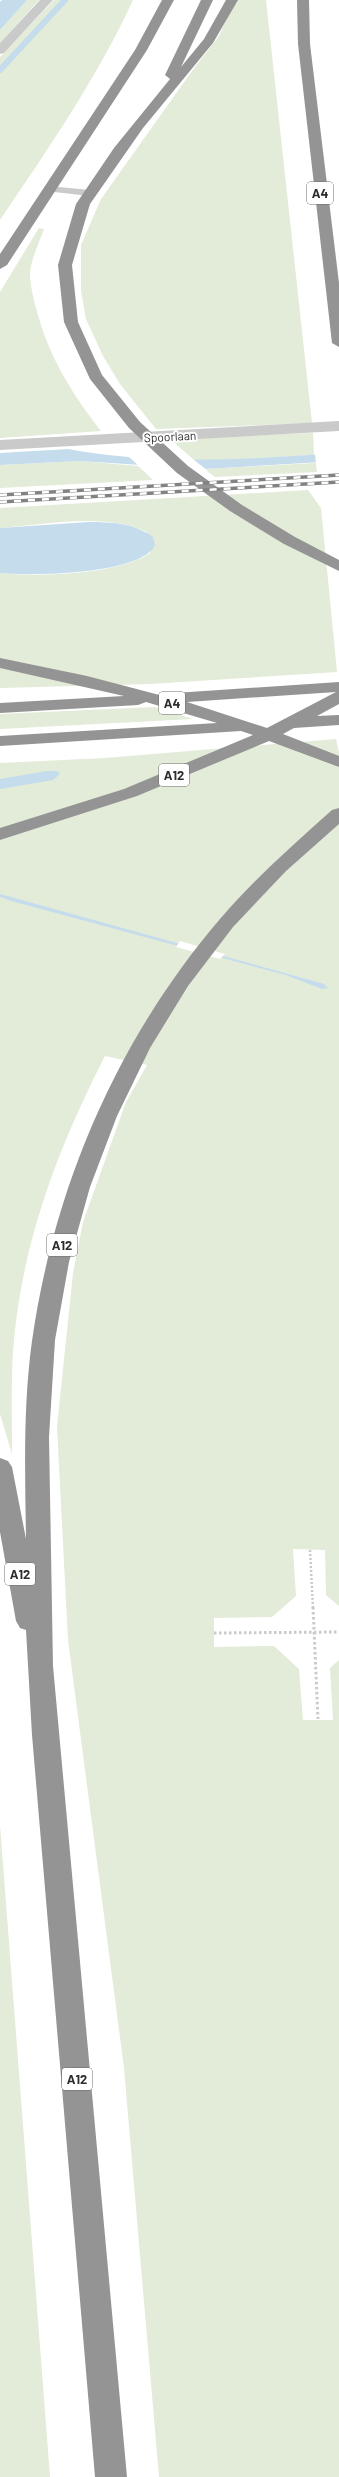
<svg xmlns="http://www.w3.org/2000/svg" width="339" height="2477" font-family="Barlow,sans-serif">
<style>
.green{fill:#e3ebd9}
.water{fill:#c4dcec}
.pier{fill:#fff}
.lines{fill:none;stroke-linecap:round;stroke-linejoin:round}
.stream{stroke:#c4dcec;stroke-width:6}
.path-far1{stroke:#cacaca;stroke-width:2.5;stroke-dasharray:2 2;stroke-linecap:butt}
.path{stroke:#cacaca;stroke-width:3;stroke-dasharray:2.5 2.5;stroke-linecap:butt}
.service{fill:#cacaca;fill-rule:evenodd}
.minor{fill:#cacaca;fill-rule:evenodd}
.motorway{fill:#949494;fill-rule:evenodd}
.rail-casing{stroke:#828282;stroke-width:3.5}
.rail{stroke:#fff;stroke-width:2.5;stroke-dasharray:7;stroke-linecap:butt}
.labels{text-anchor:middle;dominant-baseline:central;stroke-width:4;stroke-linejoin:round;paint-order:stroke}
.far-street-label{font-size:12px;fill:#2d2d2d;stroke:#fff}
.shield{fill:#fff;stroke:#6c6c6c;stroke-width:1}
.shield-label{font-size:13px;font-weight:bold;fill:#2d2d2d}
</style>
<rect width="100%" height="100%" fill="#fff"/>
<g class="green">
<polygon points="27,0 39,0 0,43 0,30"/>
<path d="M54,0H133C97,78 48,149 0,220V57Z"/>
<polygon points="235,0 266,0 312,423 156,429 120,384 103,356 86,319 81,291 81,245 101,199 192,71 219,36"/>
<path d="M39,228L44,229C39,243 31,259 30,273C30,286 34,302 38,315C50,359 73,395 101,431L0,438V292Z"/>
<polygon points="313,433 314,455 206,461 195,461 169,438"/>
<polygon points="79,461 138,466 153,480 0,488 0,465"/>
<polygon points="316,463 317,472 215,477 204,469"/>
<path d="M308,490L321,508L337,672L150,684L0,688V573C37,577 119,575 150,553L147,532C105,512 45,525 0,528V508Z"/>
<polygon points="154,707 193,719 0,729 0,714"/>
<path d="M336,739L339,753V1606L326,1595L325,1550L293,1549L296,1596L272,1617L214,1618V1647L274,1646L299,1669L303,1720H333L330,1668L339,1660V2477H159L124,2068L68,1640L57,1427L73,1273L83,1222L126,1102L147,1065L105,1056C57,1150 21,1245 13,1351C11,1385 12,1420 12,1454L0,1414V763L105,758Z"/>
<polygon points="0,1825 50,2477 0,2477"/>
</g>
<g class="water">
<polygon points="2,0 27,0 0,30 0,2"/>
<path d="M68,449C158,466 248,459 339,453V461L204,469L79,461L0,465V453Z"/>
<path d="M89,522C112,522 134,523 153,537L155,545C141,575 31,576 0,573V528Z"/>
<polygon points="47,771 57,771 60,774 53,780 0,789 0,779"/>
<polygon points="0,894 324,984 328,988 322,989 286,975 15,902 0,897"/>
</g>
<g class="pier">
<polygon points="339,451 339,463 316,465 315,453"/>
<polygon points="127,455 193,459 208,471 141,468"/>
<polygon points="180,941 225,954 220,959 176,947"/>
</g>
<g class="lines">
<polyline class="stream" points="0,70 65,0"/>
<polyline class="path-far1" points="310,1550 313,1608"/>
<g class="path">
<polyline points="313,1607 318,1719"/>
<polyline points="214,1633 339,1632"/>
</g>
<polygon class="service" points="49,186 90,190 95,193 90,196 45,191 44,189"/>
<g class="minor">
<polygon points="40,0 53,0 4,53 0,54 0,43"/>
<polygon points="339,421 339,431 0,450 0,440"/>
</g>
<g class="motorway">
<polygon points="162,0 174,0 147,50 7,265 0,269 0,254 135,50"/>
<polygon points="201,0 213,0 181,67 204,39 226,0 238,0 213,43 143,128 90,204 72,265 78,322 102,375 140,422 188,466 242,505 295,537 339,560 339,571 284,544 230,511 177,473 129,428 90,379 64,322 58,265 76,204 114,148 170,79 165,75"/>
<polygon points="297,0 309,0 310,44 339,283 339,347 332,343 298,44"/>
<path d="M0,658L87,676L167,697L175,693L339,682V704L317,716L339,715V725L294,728L283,734L339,756V767L269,741L137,796L0,840V828L124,789L253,735L241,731L0,746V736L217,723L146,702L138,705L0,713V703L124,696L0,668ZM336,692L267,728L187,702Z"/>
<path d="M339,808V824L286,871L233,927L188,986L150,1048L117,1116L90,1187L69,1262L55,1340L49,1437L53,1666L127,2477H95L32,1735L26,1630L20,1628L16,1621L0,1532V1458L8,1461L12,1467L26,1539C25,1473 23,1406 32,1341C54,1186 118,1038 220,919C254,879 293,845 332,810Z"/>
</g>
<g class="rail-casing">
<g id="rail">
<polyline points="0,495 339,475"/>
<polyline points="0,502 339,482"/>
</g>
</g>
<use href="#rail" class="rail"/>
</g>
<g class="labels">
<g class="far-street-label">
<text transform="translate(170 436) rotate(-3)">Spoorlaan</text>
</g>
<g class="shield">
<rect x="307" y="182" width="26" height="22" rx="3"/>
<rect x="159" y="692" width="26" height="22" rx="3"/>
<rect x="159" y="764" width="30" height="22" rx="3"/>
<rect x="47" y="1234" width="30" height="22" rx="3"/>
<rect x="5" y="1563" width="30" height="22" rx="3"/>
<rect x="62" y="2068" width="30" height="22" rx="3"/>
</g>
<g class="shield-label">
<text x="320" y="193">A4</text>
<text x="172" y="703">A4</text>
<text x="174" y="775">A12</text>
<text x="62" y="1245">A12</text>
<text x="20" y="1574">A12</text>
<text x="77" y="2079">A12</text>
</g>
</g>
</svg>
